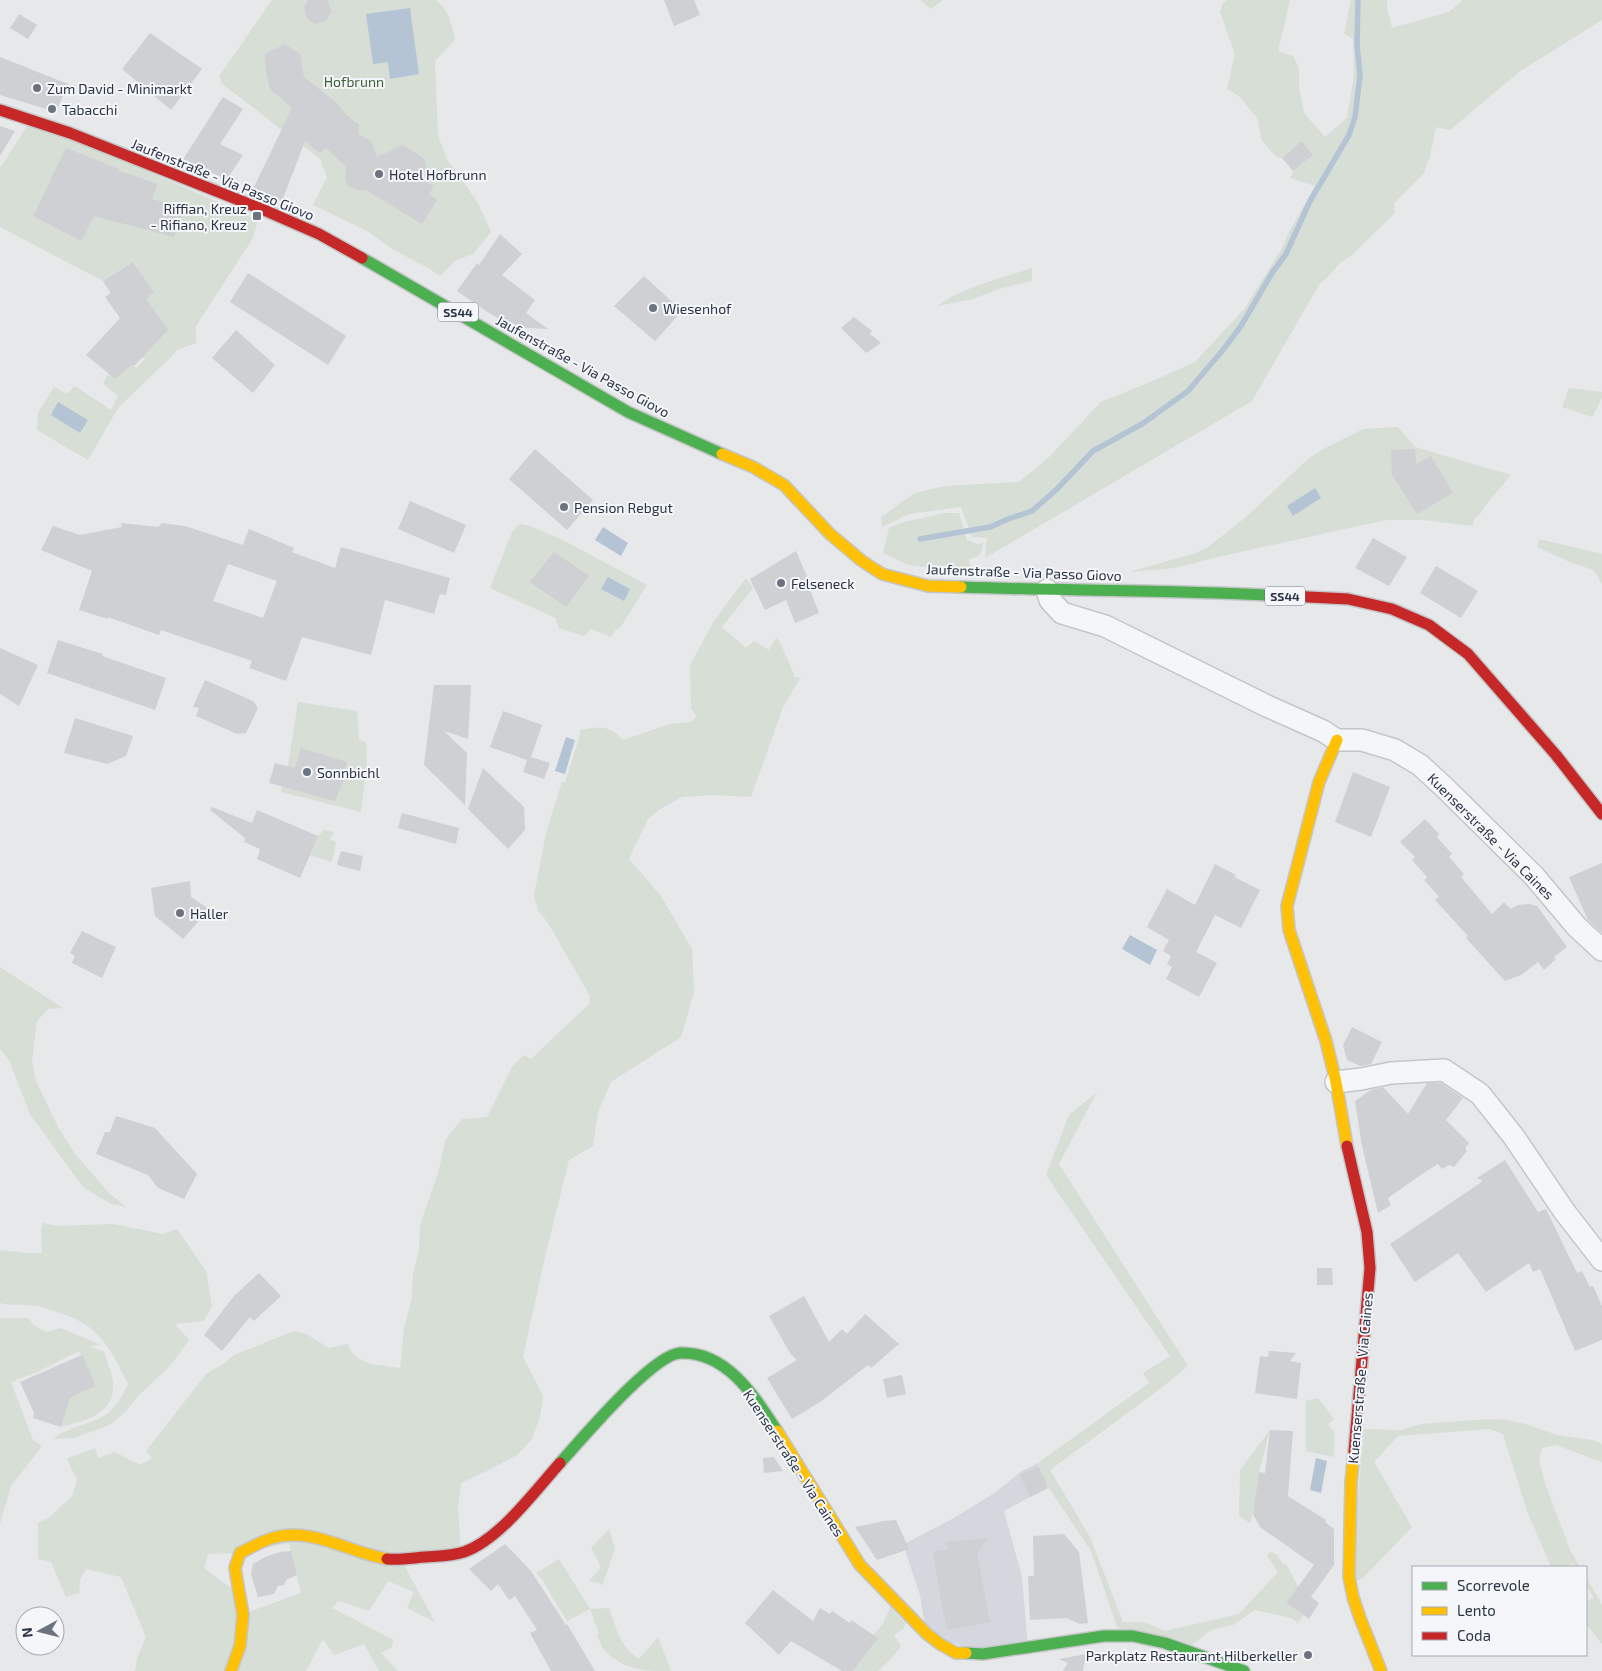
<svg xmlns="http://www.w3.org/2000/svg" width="1602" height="1671" font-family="'Exo 2',sans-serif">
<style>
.built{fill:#d4d7dd}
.green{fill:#d6ded6;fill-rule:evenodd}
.water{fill:#b4c4d5}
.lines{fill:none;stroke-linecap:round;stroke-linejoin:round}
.stream{stroke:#b4c4d5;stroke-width:5.5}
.building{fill:#ced0d3;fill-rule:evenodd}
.street-casing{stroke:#c4c6c8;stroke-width:24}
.fast-casing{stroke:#c4c6c8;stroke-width:14}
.slow-casing{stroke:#c4c6c8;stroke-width:14}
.jam-casing{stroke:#c4c6c8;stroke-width:14}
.street{stroke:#f5f6f7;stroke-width:21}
.fast{stroke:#4caf50;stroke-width:11}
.slow{stroke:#ffc107;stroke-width:11}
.jam{stroke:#c62828;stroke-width:11}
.poi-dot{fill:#6c737f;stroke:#f4f6f9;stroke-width:2}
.labels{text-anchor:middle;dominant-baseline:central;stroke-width:4;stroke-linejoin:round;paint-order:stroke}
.shield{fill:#f4f6f9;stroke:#676e7b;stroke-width:1}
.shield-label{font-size:12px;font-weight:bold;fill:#2b3445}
.park-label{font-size:14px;fill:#3f6138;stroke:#f4f6f9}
.poi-label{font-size:14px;fill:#2b3445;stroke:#f4f6f9;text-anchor:start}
.street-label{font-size:14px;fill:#2b3445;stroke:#f4f6f9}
</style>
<rect width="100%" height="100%" fill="#e6e8ea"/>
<polygon class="built" points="1038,1463 1049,1488 1030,1497 1004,1511 1022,1577 1028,1647 983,1654 926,1633 920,1595 905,1550 906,1543 952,1519 993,1494 1022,1471"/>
<g class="green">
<path d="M272,0H436C449,11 452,24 455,40L435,61L438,136L447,159L478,203L491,232L473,254L456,260L440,276L430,269L394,250L367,231L313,205L327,177L320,159L221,83L220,75Z"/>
<polygon points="920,0 943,0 931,9"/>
<polygon points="1227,0 1290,0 1278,51 1293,56 1299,68 1299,86 1304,113 1325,137 1347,118 1354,75 1353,39 1344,34 1351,0 1387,0 1387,8 1392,28 1449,12 1463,0 1602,0 1602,20 1519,72 1450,130 1436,127 1430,156 1424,173 1394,203 1395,213 1352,255 1340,263 1328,277 1320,283 1252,401 985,558 987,538 972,537 961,507 909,514 882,527 881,517 915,493 945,486 1019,482 1049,457 1101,402 1155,380 1195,362 1245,308 1282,248 1289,232 1315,186 1290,178 1293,171 1313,155 1303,142 1282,158 1276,157 1261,139 1258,119 1239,96 1227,89 1235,54 1220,12 1223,3"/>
<polygon points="31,120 258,220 253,238 196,326 196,343 177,350 173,355 118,408 88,460 37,430 38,413 54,387 67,394 75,386 111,410 118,396 103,384 108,374 115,379 132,365 136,368 145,359 142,357 146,299 154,292 133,262 103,281 0,227 0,168"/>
<path d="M1032,268V281L1002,288L973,299L937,306C965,286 1000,279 1032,268Z"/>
<polygon points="1569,388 1602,392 1602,398 1592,417 1562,407"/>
<polygon points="1398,427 1415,447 1511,475 1485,506 1481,513 1474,519 1473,526 1423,520 1386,520 1218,557 1175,568 1129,572 1196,553 1208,547 1246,517 1308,459 1323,449 1363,429"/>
<polygon points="945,513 959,513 967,540 977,544 984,543 979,556 969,559 971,569 940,569 909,565 883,553 889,528 904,522"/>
<polygon points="519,524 527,525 561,539 647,585 620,628 616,629 611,637 591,629 584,636 559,628 555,618 490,588 512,532"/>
<polygon points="1539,539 1602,554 1602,584 1594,570 1572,563 1537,547"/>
<path d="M746,578L753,588L722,627L746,648L754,641L769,650L776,638L780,642L795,677H801L783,707L751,797L714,795L682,797L660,809L648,819L629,859L661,896L692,949L694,992L681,1037L611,1082L598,1112L593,1146L569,1160L544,1261L523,1357L543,1396L540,1417L532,1439L517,1455L489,1470L461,1483L458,1507L461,1553L404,1565L435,1622L407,1608L414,1592L388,1581L369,1611L338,1601L332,1608L394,1640L391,1648L381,1653L398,1671H379L364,1644L334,1655L323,1639L306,1671H135L137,1658L146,1637L121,1577L86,1569L80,1580L79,1593L66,1597L51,1562L38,1559V1523L50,1517L72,1496L77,1480L67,1459L95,1448L98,1458L115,1452L140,1465L152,1458L146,1451L206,1374L226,1362L234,1355L294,1331L306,1334L329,1348L348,1344C355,1366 381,1365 400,1368L404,1329L412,1297L413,1274L419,1251L420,1225L439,1170L445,1140L462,1119L487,1117L512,1067L524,1055L531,1059L589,1004L590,996L548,923L538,910L534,896L546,833L562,782L565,783L580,735V730C601,727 607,724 623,740L670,724L691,722L697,716L691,709L690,665L714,621ZM289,1543L301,1593L243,1614L239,1594L204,1568L208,1554L240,1553Z"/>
<polygon points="298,702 357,711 359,740 366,742 367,760 361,812 281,792 288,766"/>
<polygon points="324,830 334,832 330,839 336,842 332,862 309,855 318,836"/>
<polygon points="0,967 63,1008 48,1009 37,1021 32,1061 36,1081 58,1127 75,1154 109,1193 126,1207 111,1204 83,1187 30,1114 10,1062 0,1048"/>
<polygon points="1097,1092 1059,1164 1188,1366 1160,1389 1050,1470 1090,1537 1123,1622 1143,1622 1165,1631 1239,1614 1278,1572 1267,1556 1270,1552 1277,1555 1283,1564 1287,1565 1298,1587 1286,1603 1303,1615 1298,1623 1291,1618 1255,1610 1233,1625 1211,1630 1185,1650 1117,1627 1091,1551 1049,1488 1038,1463 1149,1383 1143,1373 1170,1356 1046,1175 1069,1115"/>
<path d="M43,1223L58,1226L113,1224L163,1234L177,1229L206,1271L212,1306L204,1321L175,1324L189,1340L170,1366L138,1396L126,1411L110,1425L74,1438L53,1439C69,1426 91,1425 107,1414C117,1407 123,1394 128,1384C109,1346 100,1325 57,1312C50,1310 42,1306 35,1306C23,1304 12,1306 0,1303V1250L26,1253H42L41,1228Z"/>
<path d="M0,1318H28L34,1325L46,1332L61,1328L101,1345L89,1346L104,1352C107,1362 112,1372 113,1382C116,1415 85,1420 61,1427L67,1408L63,1390L73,1397L96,1386L79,1351L37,1372L11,1382L33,1440L42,1446L11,1486L0,1524Z"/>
<polygon points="1318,1398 1334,1419 1328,1424 1334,1432 1334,1457 1306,1451 1306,1401"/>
<polygon points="1488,1419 1508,1420 1525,1424 1557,1435 1592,1440 1602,1444 1602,1462 1556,1445 1542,1448 1539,1461 1545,1483 1570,1550 1580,1567 1575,1567 1572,1563 1566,1567 1551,1567 1527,1511 1503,1434 1489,1429 1398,1436 1374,1462 1412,1527 1363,1578 1350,1585 1364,1429 1401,1430 1421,1424"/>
<polygon points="1270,1430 1259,1472 1253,1514 1250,1523 1239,1516 1240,1470"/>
<polygon points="609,1529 615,1549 602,1586 600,1583 589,1581 601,1567 591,1548"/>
<path d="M559,1559L590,1609L609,1608C617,1629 619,1646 639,1659L658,1637L671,1671C644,1671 628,1671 607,1653C602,1649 600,1641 597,1636L599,1634L590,1609L567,1621L543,1581L536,1573Z"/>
<polygon points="1586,1577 1602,1605 1602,1644 1586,1624 1586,1602 1594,1598 1586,1585"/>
<polygon points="890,1607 906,1624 902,1630 894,1635 901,1646 891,1659 878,1671 853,1671 875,1642 873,1635 883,1624"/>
</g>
<g class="water">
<polygon points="410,8 419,74 390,79 388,62 373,64 366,14"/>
<polygon points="58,402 88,420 80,433 51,415"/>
<polygon points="1315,488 1321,498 1293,516 1287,506"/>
<polygon points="603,527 628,543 621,556 595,540"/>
<polygon points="608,577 630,589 624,601 601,589"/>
<polygon points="566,737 575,740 565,774 555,771"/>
<polygon points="1130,935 1157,950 1150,965 1122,949"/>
<polygon points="1316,1458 1327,1461 1321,1493 1310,1490"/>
</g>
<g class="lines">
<polyline class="stream" points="920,539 990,527 1008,519 1032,511 1057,489 1093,451 1142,424 1188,391 1223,350 1241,326 1272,273 1286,254 1310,201 1349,135 1355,117 1360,75 1357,45 1358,0"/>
</g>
<g class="building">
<polygon points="308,0 327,0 332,11 326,21 315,24 307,19 304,7"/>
<polygon points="664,0 694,0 700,15 674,26"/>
<polygon points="19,14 37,25 28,39 10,28"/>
<polygon points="150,33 202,69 171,110 122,69"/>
<polygon points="285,44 300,54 304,77 337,103 346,115 359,125 358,134 371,141 377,157 403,145 423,158 427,167 419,177 434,186 429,194 437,200 422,224 366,190 357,190 349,187 345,180 346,167 326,148 320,153 305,141 282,201 253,189 292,108 270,89 266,71 265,54"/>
<polygon points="0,57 68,84 56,112 0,95"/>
<polygon points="223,97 243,109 220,144 243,155 227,179 182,161"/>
<polygon points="0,126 15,131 0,156"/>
<polygon points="1302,141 1313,155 1293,171 1282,158"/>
<polygon points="66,148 119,169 118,171 133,175 157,184 152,199 184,208 174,237 94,216 81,241 33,216"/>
<polygon points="500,234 522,254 502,275 535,300 526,313 548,329 512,327 486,311 457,291 477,263 479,265"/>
<polygon points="133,262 154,292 146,299 168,330 134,366 132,365 115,379 86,355 120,318 105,297 111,293 103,281"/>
<polygon points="248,273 346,336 328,365 230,302"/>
<polygon points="644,276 682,311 655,341 614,306"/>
<polygon points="854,317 872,331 870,334 881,343 866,353 841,328"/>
<polygon points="236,330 275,365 253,393 212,358"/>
<polygon points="535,449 593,500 567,530 509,479"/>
<polygon points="1415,449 1416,464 1431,456 1453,493 1417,514 1392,475 1391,450"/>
<polygon points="410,501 466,525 454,553 398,529"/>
<path d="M121,523L158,527L162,523L185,526L243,545L249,529L294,548L292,552L335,568L341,547L450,578L446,595L440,594L434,614L385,600L371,655L302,637L286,681L249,668L252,661L161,630L159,635L108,617V619L79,610L92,571L41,550L53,526L80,535L122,527ZM228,564L277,581L263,618L213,601Z"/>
<polygon points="1373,538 1407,557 1389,586 1355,568"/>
<polygon points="796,551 811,586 809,587 819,613 795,623 786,600 765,610 750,579"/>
<polygon points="554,552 589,576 566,607 530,582"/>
<polygon points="1436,566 1478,591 1461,618 1420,593"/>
<polygon points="58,640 103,654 102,656 166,678 155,710 47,673"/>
<polygon points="0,648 38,665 19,706 0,694"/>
<polygon points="205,680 253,701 258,708 246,733 237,734 196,716 199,708 193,707"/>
<polygon points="434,685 471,685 468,739 444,731 467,753 465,805 424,765"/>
<polygon points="503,711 542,725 531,757 550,763 544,779 523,772 527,760 490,747"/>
<polygon points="75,718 133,736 126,756 107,764 64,753"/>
<polygon points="301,748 347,762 343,775 346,775 335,801 269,783 275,763 295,768"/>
<polygon points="483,768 524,807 525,830 508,849 468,809"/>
<polygon points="1353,772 1390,787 1371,837 1335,822"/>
<polygon points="212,807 252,823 257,810 318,836 300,878 257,859 260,849 244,842 245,838 210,810"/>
<polygon points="402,813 459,828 456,844 398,828"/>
<polygon points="1425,819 1439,834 1437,837 1452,854 1449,857 1464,874 1461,877 1492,914 1504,902 1511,909 1518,905 1529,904 1537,906 1567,947 1554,957 1556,959 1544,970 1538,962 1521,975 1505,981 1466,938 1468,936 1435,900 1439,897 1424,880 1427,877 1412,860 1415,857 1400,842"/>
<polygon points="341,851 363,856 360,871 337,865"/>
<polygon points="1602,863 1602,933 1588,920 1569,877"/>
<polygon points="1215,864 1236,875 1234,877 1260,890 1241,928 1215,915 1196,952 1217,963 1199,997 1166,979 1172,967 1167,964 1171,956 1163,951 1169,940 1147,927 1167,889 1195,905"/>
<polygon points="190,881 191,897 209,909 183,939 155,916 151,888"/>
<polygon points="82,931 116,947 102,978 72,963 75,956 70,953"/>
<polygon points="1352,1027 1382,1042 1371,1064 1360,1066 1347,1060 1343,1045"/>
<polygon points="1427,1083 1441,1083 1463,1098 1446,1120 1469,1143 1465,1148 1467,1151 1454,1167 1449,1165 1442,1169 1438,1164 1422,1174 1388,1198 1391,1205 1378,1213 1362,1146 1355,1101 1371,1090 1383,1087 1408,1114"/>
<polygon points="116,1116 155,1128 197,1174 184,1199 158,1188 148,1175 96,1154 105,1132 110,1132"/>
<polygon points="1505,1160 1538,1212 1546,1209 1577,1273 1582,1271 1590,1287 1593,1286 1602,1306 1602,1340 1575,1351 1540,1269 1533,1272 1529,1263 1486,1292 1458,1253 1415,1282 1390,1244 1483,1181 1477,1178"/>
<polygon points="1317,1268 1332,1268 1333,1285 1317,1285"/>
<polygon points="259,1273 281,1296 254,1321 250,1317 222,1351 204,1335 234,1296"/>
<polygon points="804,1296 829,1342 842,1329 847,1334 865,1314 899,1344 871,1368 868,1365 820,1402 792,1419 767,1378 797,1360 790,1353 769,1316"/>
<polygon points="1269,1351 1296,1353 1290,1361 1301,1363 1297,1399 1255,1393 1260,1356 1268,1357"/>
<polygon points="82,1355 96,1386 70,1398 61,1427 33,1418 34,1413 20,1382"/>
<polygon points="902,1375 906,1394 887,1398 883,1379"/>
<polygon points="1270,1430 1293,1431 1288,1496 1326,1520 1325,1522 1334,1529 1334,1565 1311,1597 1319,1603 1309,1619 1286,1603 1314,1565 1260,1527 1253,1514 1259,1472 1265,1473"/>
<polygon points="774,1457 783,1471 764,1473 763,1458"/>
<polygon points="1038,1467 1046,1483 1046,1489 1030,1497 1020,1475"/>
<polygon points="896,1520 909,1549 877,1560 855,1527 884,1521"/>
<polygon points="1064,1534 1079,1552 1088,1623 1080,1624 1066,1618 1030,1620 1028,1576 1034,1576 1033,1536"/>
<polygon points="988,1538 977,1554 990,1622 947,1630 942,1606 933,1552 948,1549 946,1542"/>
<polygon points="505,1544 531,1571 566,1625 567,1624 595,1671 551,1671 530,1633 537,1630 515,1596 509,1600 498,1584 491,1591 469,1569"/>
<polygon points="291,1551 297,1575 286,1580 284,1585 278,1586 274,1594 258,1597 251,1574 253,1564 265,1557 280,1552"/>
<polygon points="773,1590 813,1621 820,1608 830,1614 832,1611 850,1623 851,1620 878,1638 853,1671 842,1671 791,1641 779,1655 745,1623"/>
<polygon points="1086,1654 1083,1671 1063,1671 1068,1663 1059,1659"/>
</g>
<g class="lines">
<g class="street-casing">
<g id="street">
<polyline points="1047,590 1050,600 1062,613 1105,626 1267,706 1323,731 1337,740 1362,740 1395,750 1420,765 1444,787 1534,876 1577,927 1602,950"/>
<polyline points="1336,1082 1361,1079 1391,1073 1444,1070 1480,1094 1514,1137 1564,1211 1602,1260"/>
</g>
</g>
<g class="fast-casing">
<g id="fast">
<polyline points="362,258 628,412 722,454"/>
<path d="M961,587C1070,591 1180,590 1289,596"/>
<path d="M560,1463C581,1440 652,1355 680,1353C727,1351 755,1397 777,1431"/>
<polyline points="966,1653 983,1654 1104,1636 1133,1636 1165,1643 1244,1671"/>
</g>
</g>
<g class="slow-casing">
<g id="slow">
<polyline points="722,454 753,467 784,485 830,534 862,561 882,574 928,586 961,587"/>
<polyline points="1337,740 1319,782 1287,906 1289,930 1326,1041 1336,1082 1347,1146"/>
<polyline points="777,1431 860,1565 926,1633 940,1644 956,1653 966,1653"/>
<polyline points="1354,1452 1351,1482 1349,1577 1353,1597 1360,1618 1381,1671"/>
<path d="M231,1671L240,1646L243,1615L235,1568L240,1553C252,1547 263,1540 276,1537C314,1528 351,1553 387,1559"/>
</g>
</g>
<g class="jam-casing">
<g id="jam">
<polyline points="0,110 70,133 264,210 319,234 362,258"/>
<polyline points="1289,596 1348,599 1392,609 1429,625 1468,654 1556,755 1602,814"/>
<polyline points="1347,1146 1367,1232 1370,1268 1354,1452"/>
<path d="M387,1559C400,1560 412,1558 425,1557C438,1556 452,1556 464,1552C499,1540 535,1491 560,1463"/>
</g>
</g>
<use href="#street" class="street"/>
<use href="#fast" class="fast"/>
<use href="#slow" class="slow"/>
<use href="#jam" class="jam"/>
</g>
<g class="poi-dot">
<circle cx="37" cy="88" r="5"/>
<circle cx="52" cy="109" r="5"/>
<circle cx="379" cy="174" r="5"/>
<rect x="252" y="211" width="10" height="10" rx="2.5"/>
<circle cx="653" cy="308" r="5"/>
<circle cx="564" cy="507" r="5"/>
<circle cx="781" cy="583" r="5"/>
<circle cx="307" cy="772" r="5"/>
<circle cx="180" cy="913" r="5"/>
<circle cx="1308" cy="1655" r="5"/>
</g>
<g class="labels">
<g class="shield">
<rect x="438" y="302.5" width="40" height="19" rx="4"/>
<rect x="1265" y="586.5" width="40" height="19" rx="4"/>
</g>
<g class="shield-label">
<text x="458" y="312">SS44</text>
<text x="1285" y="596">SS44</text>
</g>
<g class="park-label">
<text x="354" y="81">Hofbrunn</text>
</g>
<g class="poi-label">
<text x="47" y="88">Zum David - Minimarkt</text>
<text x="62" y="109">Tabacchi</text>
<text x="389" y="174">Hotel Hofbrunn</text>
<text x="247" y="208" text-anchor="end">Riffian, Kreuz<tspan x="247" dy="16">- Rifiano, Kreuz</tspan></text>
<text x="663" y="308">Wiesenhof</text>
<text x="574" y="507">Pension Rebgut</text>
<text x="791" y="583">Felseneck</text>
<text x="317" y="772">Sonnbichl</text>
<text x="190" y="913">Haller</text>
<text x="1298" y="1655" text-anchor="end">Parkplatz Restaurant Hilberkeller</text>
</g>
<g class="street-label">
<text transform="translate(223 179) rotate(22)">Jaufenstraße - Via Passo Giovo</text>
<text transform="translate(583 366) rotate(29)">Jaufenstraße - Via Passo Giovo</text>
<text transform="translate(1024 572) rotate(2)">Jaufenstraße - Via Passo Giovo</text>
<text transform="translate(1491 836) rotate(45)">Kuenserstraße - Via Caines</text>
<text transform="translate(1360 1378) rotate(-85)">Kuenserstraße - Via Caines</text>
<text transform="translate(794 1463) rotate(57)">Kuenserstraße - Via Caines</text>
</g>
</g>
<rect x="1412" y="1566" width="175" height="90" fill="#f4f6f9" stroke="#a4a8b1"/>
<rect x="1422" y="1582" width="25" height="8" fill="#4caf50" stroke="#a4a8b1"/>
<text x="1457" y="1591" font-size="15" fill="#2b3445">Scorrevole</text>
<rect x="1422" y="1607" width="25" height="8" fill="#ffc107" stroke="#a4a8b1"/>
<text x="1457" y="1616" font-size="15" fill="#2b3445">Lento</text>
<rect x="1422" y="1632" width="25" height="8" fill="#c62828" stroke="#a4a8b1"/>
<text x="1457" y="1641" font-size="15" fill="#2b3445">Coda</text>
<g transform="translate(40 1631) rotate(263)"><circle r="24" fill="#f4f6f9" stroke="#a4a8b1"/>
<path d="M0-4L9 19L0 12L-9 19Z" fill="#6c737f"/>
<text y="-8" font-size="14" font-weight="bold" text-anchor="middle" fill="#2b3445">N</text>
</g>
</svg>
